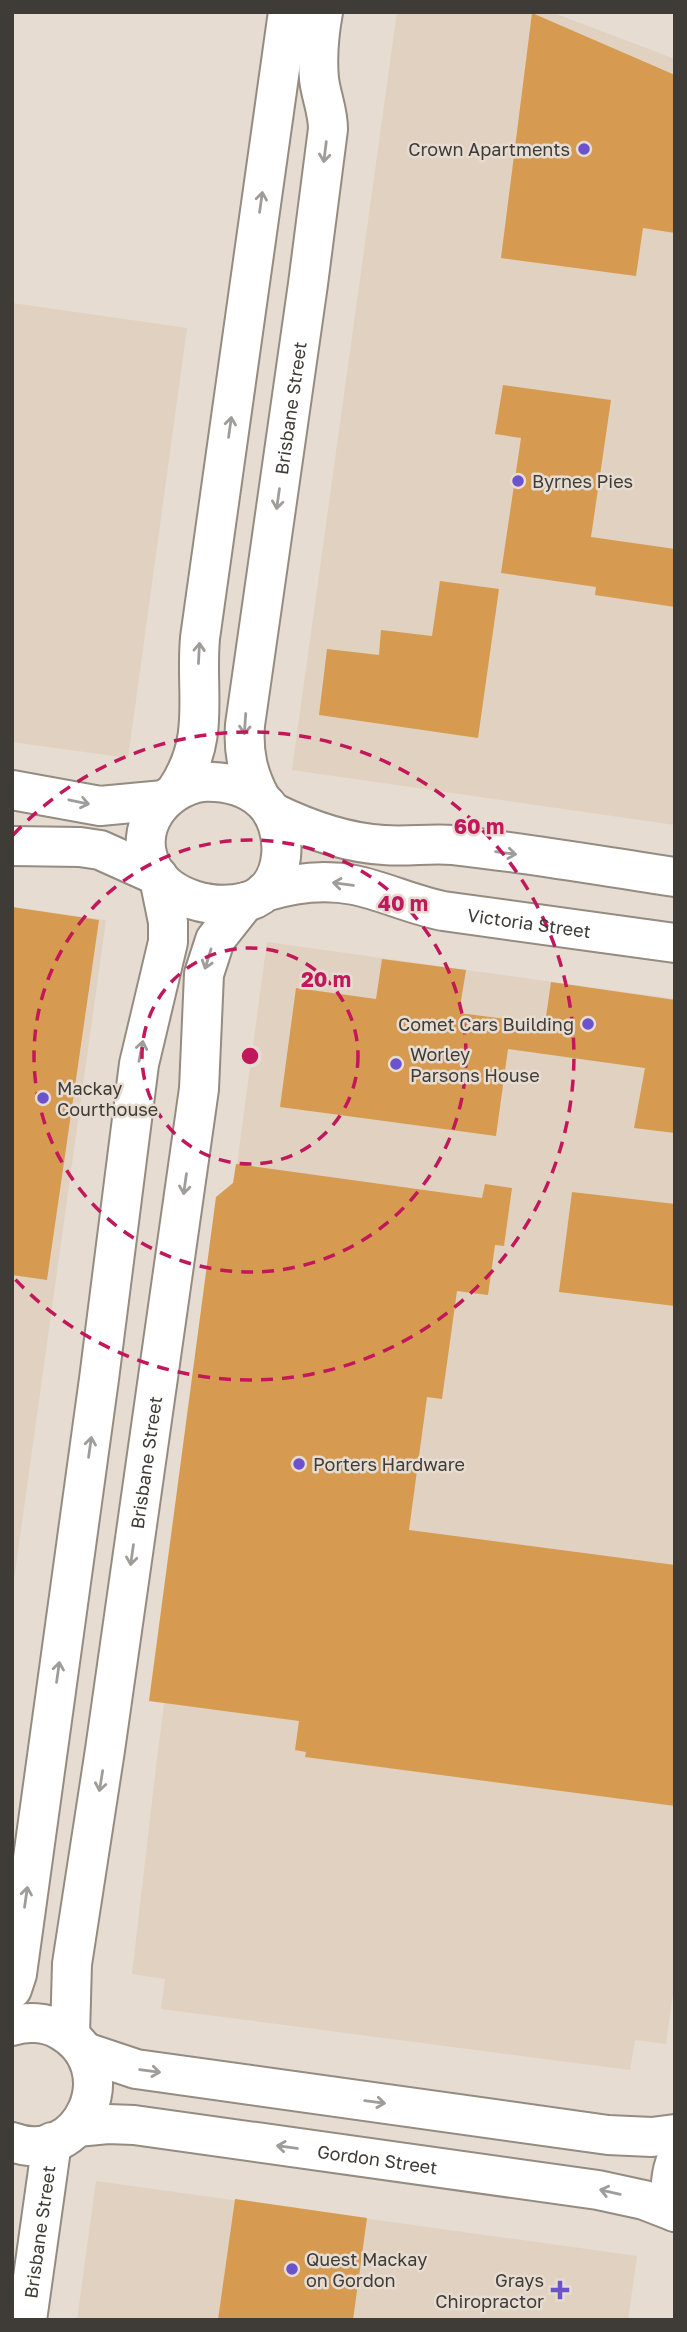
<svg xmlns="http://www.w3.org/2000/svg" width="687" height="2332" font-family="'Golos Text',sans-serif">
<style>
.built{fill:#e0d1c0}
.building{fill:#d69b50}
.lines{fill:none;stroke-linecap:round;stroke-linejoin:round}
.secondary-casing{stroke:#948b81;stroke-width:42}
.secondary{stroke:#fff;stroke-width:38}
.oneway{stroke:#9f9d9a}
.ring{fill:none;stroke:#c2185b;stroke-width:3.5;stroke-dasharray:12 9}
.poi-dot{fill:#6c53cd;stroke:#e6dcd1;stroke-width:2.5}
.labels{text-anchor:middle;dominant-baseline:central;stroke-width:5;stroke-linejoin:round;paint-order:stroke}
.poi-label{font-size:18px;fill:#3f3b36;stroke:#e6dcd1;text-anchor:start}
.street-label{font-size:18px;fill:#3f3b36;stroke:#e6dcd1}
.centre{fill:#c2185b;stroke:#e6dcd1;stroke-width:3.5}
.ring-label{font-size:21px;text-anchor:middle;font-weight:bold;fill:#c2185b;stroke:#e6dcd1;stroke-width:5;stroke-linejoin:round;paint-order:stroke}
</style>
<rect width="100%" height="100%" fill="#e6dcd1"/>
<g class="built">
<polygon points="397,12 551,12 675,59 675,825 292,770"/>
<polygon points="12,303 187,328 128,758 12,742"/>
<polygon points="12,907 106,920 12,1594"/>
<polygon points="267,942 675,999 675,1980 666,2044 635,2040 630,2070 161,2009 165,1979 132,1974 158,1750"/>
<polygon points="96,2181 637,2256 628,2320 77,2320"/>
</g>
<g class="building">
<polygon points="532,13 675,75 675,233 643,228 636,276 501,258"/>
<polygon points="503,385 611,400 591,537 675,549 675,607 595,595 596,587 501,573 521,438 495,434"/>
<polygon points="440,581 499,589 478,738 319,715 327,649 379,655 381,630 432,636"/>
<polygon points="12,907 99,920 47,1280 12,1275"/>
<polygon points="382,959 466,970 459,1013 545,1024 551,982 675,1000 675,1133 634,1128 645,1068 508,1049 496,1136 280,1107 296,988 376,999"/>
<polygon points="236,1164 482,1198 485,1184 512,1188 504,1246 495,1245 488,1295 457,1291 442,1399 427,1397 409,1530 675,1565 675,1806 305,1757 306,1752 295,1750 299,1721 149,1701 216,1197 233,1183"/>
<polygon points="572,1192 675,1204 675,1306 559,1292"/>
<polygon points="235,2199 367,2218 353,2320 218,2320"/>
</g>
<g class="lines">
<g class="secondary-casing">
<g id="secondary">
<path d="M202,782C224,781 245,785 262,800C291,826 289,891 246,902C214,910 169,900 152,868C132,828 163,788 202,782Z"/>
<path d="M177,789C211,737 195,695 200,638L288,12"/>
<polyline points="12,790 100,806 164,800"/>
<path id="s1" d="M261,799C248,775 243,753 245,725L308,284L328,129C328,111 321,96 319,79C317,57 319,34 323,12"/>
<path d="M272,812C307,829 345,843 384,845C407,847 430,843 453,845C527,853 601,866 675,877"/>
<polyline points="12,846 80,847 100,850 158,876"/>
<path id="s2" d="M264,892C293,883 324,879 354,885C384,891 412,905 443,911L675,943"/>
<polyline points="12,1989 17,1974 99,1379 139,1064 168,942 168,922 159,878"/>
<path d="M12,2026C27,2021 46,2022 60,2030C127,2067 82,2168 12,2142"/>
<path id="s3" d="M70,2035L72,1964L105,1750L199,1089L204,974L215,940L245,902"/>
<polyline points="85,2052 136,2069 608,2135 652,2137 675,2134"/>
<path id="s4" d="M77,2127L108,2124L134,2125L598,2190L644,2200L675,2212"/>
<path d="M675,2163C669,2181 670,2195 675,2212"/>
<path id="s5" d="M27,2320L52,2142"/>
</g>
</g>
<use href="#secondary" class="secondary"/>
</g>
<defs><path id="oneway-shaft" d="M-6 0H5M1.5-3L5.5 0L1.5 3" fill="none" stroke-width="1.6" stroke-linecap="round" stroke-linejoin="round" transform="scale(1.75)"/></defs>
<g class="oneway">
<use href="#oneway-shaft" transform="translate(325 152) rotate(97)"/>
<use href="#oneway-shaft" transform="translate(261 202) rotate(-82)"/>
<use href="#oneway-shaft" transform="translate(230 427) rotate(-82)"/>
<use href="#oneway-shaft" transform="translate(278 499) rotate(98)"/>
<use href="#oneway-shaft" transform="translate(199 653) rotate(-87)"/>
<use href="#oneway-shaft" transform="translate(245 724) rotate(94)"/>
<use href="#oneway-shaft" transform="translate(79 802) rotate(12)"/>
<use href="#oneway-shaft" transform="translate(506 853) rotate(8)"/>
<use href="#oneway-shaft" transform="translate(343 884) rotate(-173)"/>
<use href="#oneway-shaft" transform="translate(208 959) rotate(107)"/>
<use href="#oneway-shaft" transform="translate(141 1051) rotate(-79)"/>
<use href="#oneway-shaft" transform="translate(185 1184) rotate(98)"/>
<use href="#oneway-shaft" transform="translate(90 1447) rotate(-82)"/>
<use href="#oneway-shaft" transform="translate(132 1555) rotate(98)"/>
<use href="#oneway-shaft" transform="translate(58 1672) rotate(-82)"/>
<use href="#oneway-shaft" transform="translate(101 1781) rotate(99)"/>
<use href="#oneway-shaft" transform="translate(26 1897) rotate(-82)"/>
<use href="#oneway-shaft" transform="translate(150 2071) rotate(8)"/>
<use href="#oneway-shaft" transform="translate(375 2102) rotate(8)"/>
<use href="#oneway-shaft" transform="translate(287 2147) rotate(-172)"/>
<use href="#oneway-shaft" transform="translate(610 2192) rotate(-167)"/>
</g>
<g class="ring">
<circle cx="250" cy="1056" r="108"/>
<circle cx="250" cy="1056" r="216"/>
<path d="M13 835A324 324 0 1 1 13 1277"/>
</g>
<g class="poi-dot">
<circle cx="584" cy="149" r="7"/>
<circle cx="518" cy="481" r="7"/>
<circle cx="588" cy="1024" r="7"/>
<circle cx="396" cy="1064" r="7"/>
<circle cx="43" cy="1098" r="7"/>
<circle cx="299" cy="1464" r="7"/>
<circle cx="292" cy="2269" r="7"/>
<path d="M556.5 2279.5h7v7h7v7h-7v7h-7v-7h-7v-7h7z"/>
</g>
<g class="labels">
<g class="poi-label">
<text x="570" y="149" text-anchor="end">Crown Apartments</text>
<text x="532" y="481">Byrnes Pies</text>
<text x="574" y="1024" text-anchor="end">Comet Cars Building</text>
<text x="410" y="1054">Worley<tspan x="410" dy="21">Parsons House</tspan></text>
<text x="57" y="1088">Mackay<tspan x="57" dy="21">Courthouse</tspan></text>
<text x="313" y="1464">Porters Hardware</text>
<text x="306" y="2259">Quest Mackay<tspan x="306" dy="21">on Gordon</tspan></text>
<text x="544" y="2280" text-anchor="end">Grays<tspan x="544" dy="21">Chiropractor</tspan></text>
</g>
<g class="street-label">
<text stroke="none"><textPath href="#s1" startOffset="397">Brisbane Street</textPath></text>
<text stroke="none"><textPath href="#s2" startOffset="271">Victoria Street</textPath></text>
<text stroke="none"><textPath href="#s3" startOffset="578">Brisbane Street</textPath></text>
<text stroke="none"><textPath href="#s4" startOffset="303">Gordon Street</textPath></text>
<text stroke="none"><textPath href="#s5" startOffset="89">Brisbane Street</textPath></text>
</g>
</g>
<circle cx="250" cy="1056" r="10" class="centre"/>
<g class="ring-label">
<text x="479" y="834">60 m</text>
<text x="403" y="911">40 m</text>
<text x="326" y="987">20 m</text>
</g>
<rect width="687" height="2332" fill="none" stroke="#3f3b36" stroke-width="28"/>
</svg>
